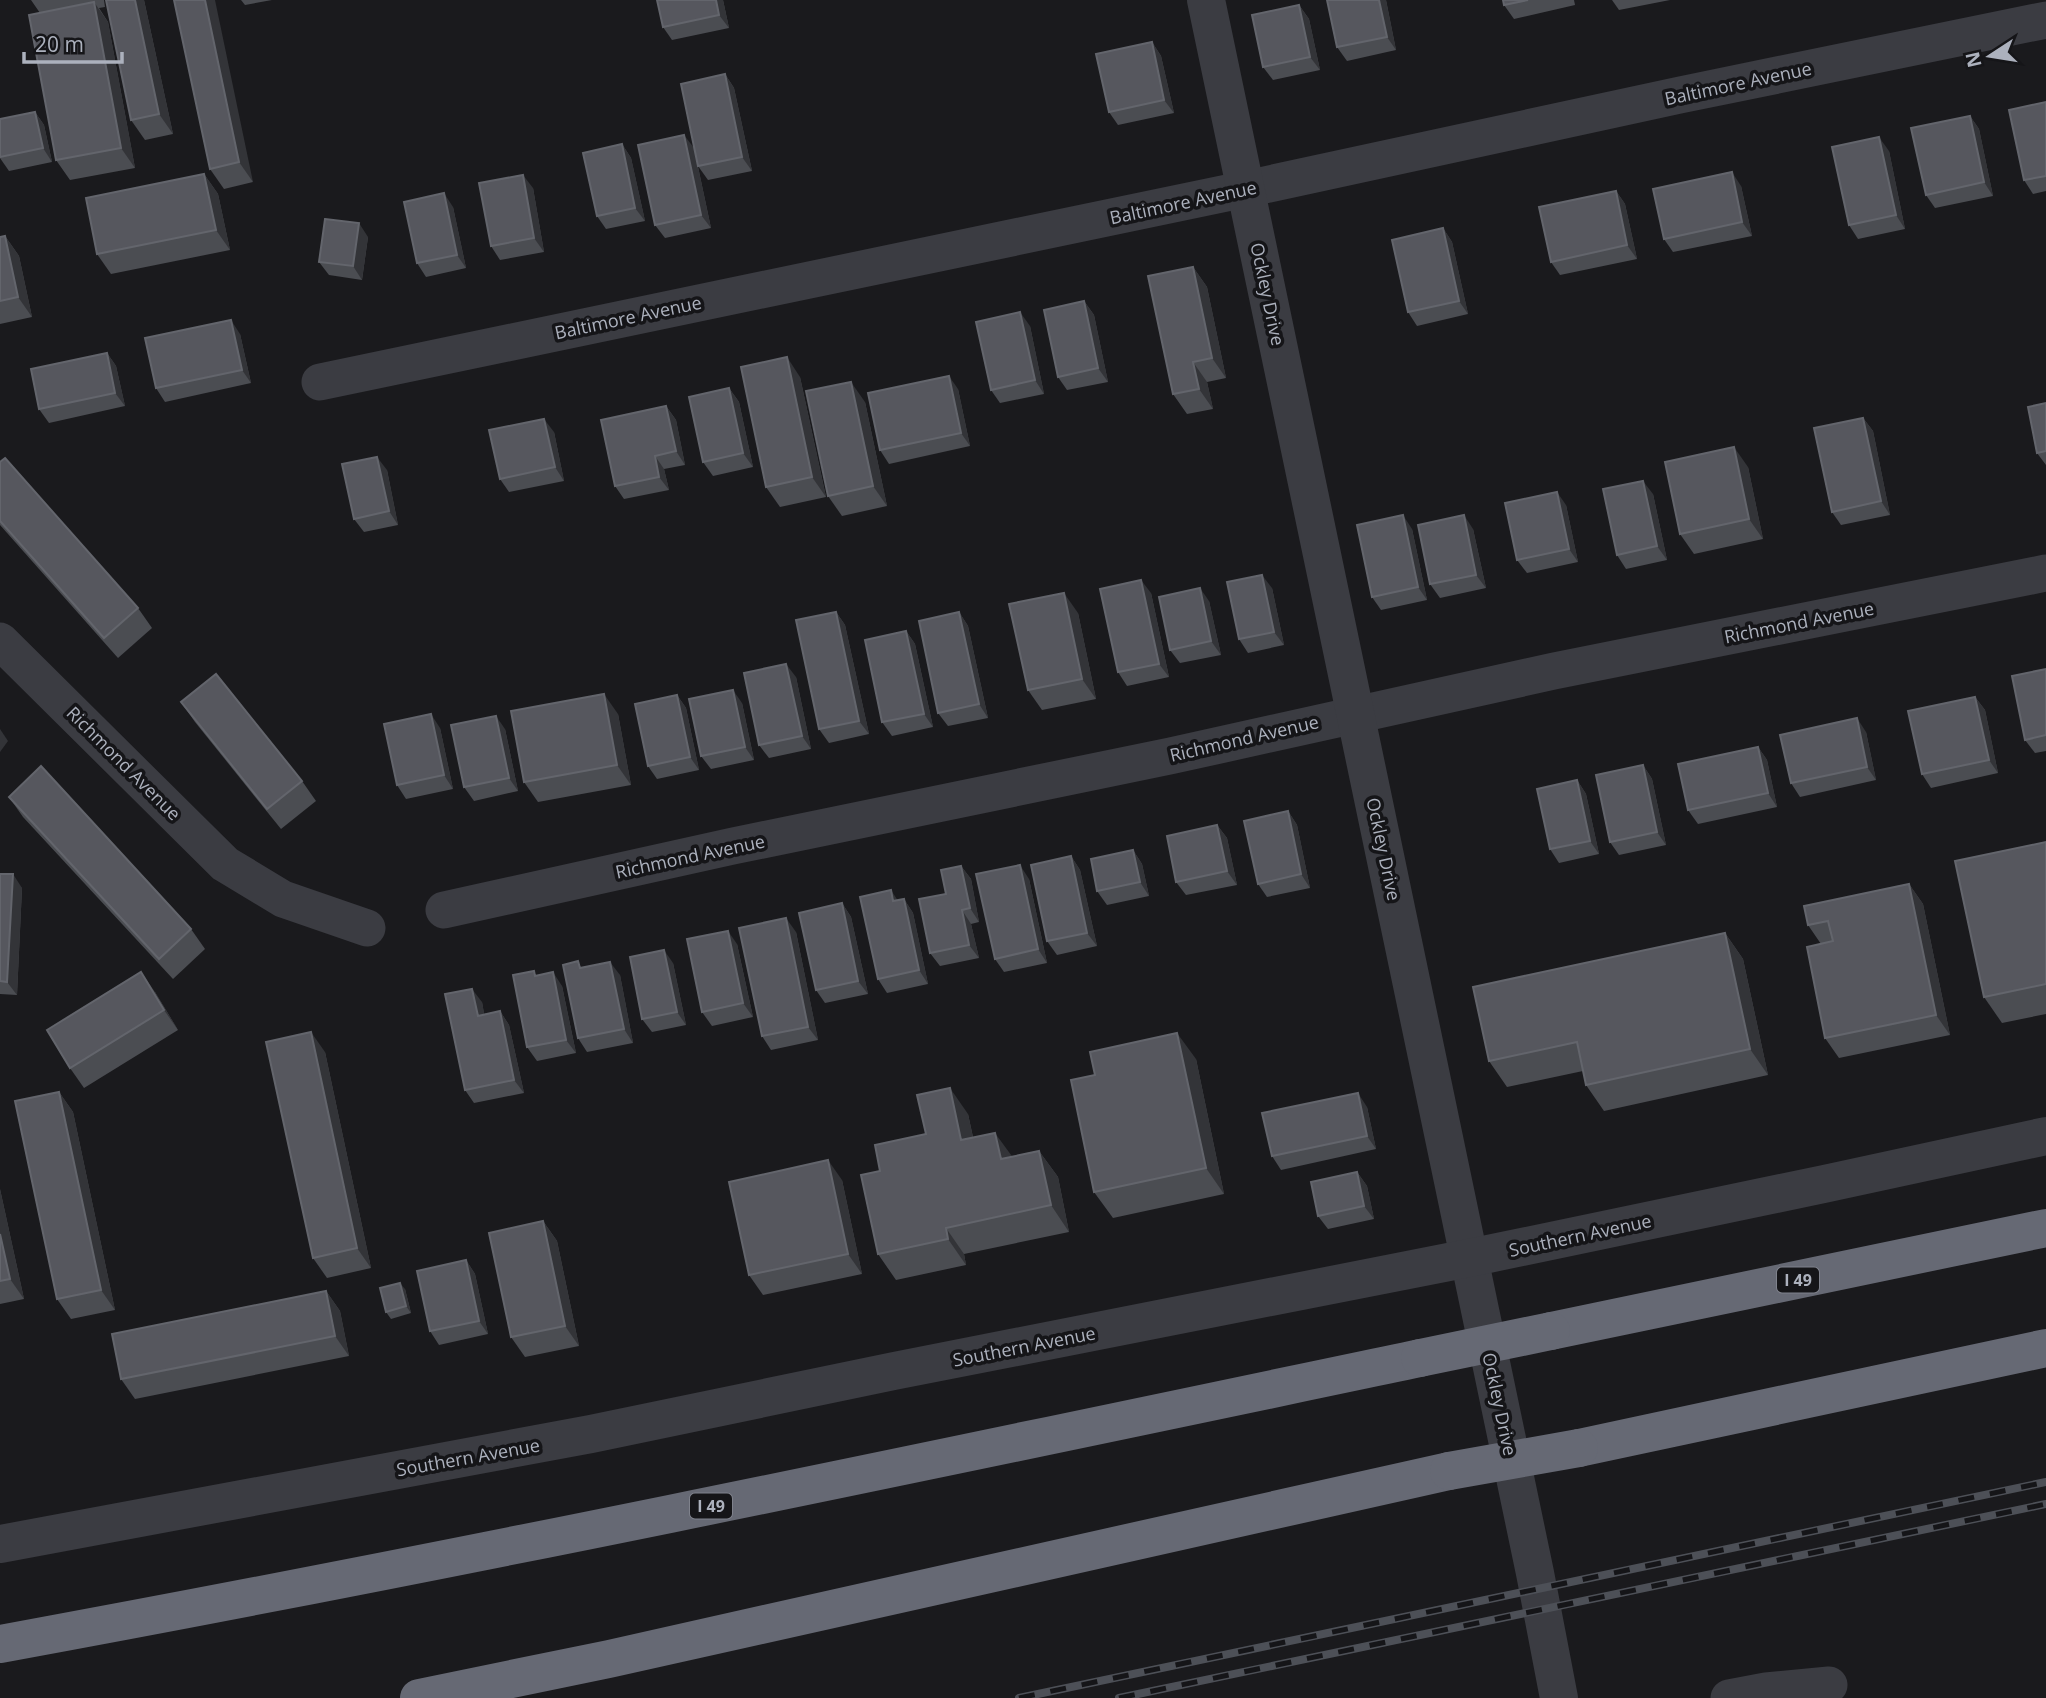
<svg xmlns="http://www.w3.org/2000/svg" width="2046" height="1698" font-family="'Open Sans',sans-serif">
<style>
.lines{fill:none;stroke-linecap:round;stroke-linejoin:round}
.minor{stroke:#3b3c42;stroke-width:37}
.tertiary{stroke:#3b3c42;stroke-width:38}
.motorway{stroke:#666974;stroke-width:38}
.rail-casing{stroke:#4d5057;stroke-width:8}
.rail{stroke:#151518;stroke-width:5;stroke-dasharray:16;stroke-linecap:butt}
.motorway-bridge{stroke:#666974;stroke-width:38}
.wall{fill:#4b4d52}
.shaded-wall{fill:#333438}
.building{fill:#56575e;stroke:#63656c;stroke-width:2}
.labels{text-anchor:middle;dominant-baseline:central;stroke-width:7;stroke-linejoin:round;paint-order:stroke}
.shield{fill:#151518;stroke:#7f828c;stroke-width:2}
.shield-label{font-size:16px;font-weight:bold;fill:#acb1bd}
.street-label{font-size:18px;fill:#acb1bd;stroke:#151518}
</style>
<rect width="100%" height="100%" fill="#1a1a1d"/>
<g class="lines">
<g class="minor">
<polyline points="320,382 1246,189 1680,95 2046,20"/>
<polyline points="0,641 225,864 283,899 367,928"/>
<polyline points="444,910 733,846 1170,756 1554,671 2046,573"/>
<polyline points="1729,1698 1766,1691 1829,1685"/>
</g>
<g class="tertiary">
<polyline points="1206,0 1535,1573 1559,1698"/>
<polyline points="0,1544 591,1434 894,1371 1469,1258 1824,1184 2046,1136"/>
</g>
<g class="motorway">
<polyline points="1551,1331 2046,1228"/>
<polyline points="1579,1448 2046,1348"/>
<path d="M0,1644C475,1557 948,1457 1420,1358"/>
<polyline points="419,1698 609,1659 1449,1471"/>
</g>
<g class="rail-casing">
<g id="rail">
<polyline points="1019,1698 2046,1482"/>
<polyline points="1119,1698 2046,1504"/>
</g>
</g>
<use href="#rail" class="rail"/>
<g class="motorway-bridge">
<polyline points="1420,1358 1551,1331"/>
<polyline points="1449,1471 1579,1448"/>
</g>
</g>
<g class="wall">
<polygon points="31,0 104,0 105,7 99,8 108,22 135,168 70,180 56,160 40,13"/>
<polygon points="106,0 144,0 173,134 145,140 131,120"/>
<polygon points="174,0 253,182 224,189 210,169"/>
<polygon points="241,0 272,0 245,5"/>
<polygon points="657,0 723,0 729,28 672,40 663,27"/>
<polygon points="1327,0 1386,0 1396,50 1347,61 1337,47"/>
<polygon points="1503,0 1574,0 1575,5 1514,19 1504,5"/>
<polygon points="1612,0 1670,0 1619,10"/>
<polygon points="1299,5 1309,19 1320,70 1273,80 1263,67"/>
<polygon points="1152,42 1161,56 1174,113 1118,125 1109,112"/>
<polygon points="725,74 734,88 752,171 708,180 698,166"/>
<polygon points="2046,102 2046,191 2033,194 2024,180"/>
<polygon points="35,112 44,125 52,162 9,171 0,158 0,119"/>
<polygon points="1970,116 1979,129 1993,196 1935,208 1926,195"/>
<polygon points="622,144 631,158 645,221 606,229 597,216"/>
<polygon points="694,148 711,228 665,238 655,225"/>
<polygon points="1889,151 1905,229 1858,239 1849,225"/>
<polygon points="204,174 218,194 230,250 111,274 97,254"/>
<polygon points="1741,186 1752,236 1673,252 1664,239"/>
<polygon points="533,188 544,252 500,260 491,246"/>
<polygon points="1616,191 1625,204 1637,259 1560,275 1551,262"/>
<polygon points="453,207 466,268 426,277 417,263"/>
<polygon points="1443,228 1452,242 1468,314 1417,326 1408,312"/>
<polygon points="5,236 19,256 32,317 0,324 0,237"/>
<polygon points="368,237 362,280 329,275 319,262"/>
<polygon points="1193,267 1207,287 1226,378 1207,382 1213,409 1187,414 1173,394"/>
<polygon points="1084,301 1094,315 1108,382 1067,390 1058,377"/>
<polygon points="1030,326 1044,394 1000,403 991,390"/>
<polygon points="240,334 251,383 165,402 156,388"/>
<polygon points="107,353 116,366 125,406 49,423 39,409"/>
<polygon points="800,377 826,497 780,507 766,487"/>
<polygon points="729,388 739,402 753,467 713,476 703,462"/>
<polygon points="958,389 970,446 889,464 880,450"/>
<polygon points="865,402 887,506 842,516 828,496"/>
<polygon points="2046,403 2046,465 2037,453"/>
<polygon points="666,406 676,420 685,465 664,469 669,490 624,499 615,486"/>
<polygon points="1863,418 1873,431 1890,515 1841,525 1832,512"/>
<polygon points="554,432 564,481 509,492 500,479"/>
<polygon points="0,462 138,608 152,628 118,658 0,525"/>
<polygon points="1748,467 1763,539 1694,554 1680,534"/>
<polygon points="387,470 398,525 364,532 354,519"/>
<polygon points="1653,494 1667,560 1626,569 1617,555"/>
<polygon points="1566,505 1578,562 1527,573 1517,560"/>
<polygon points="1412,529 1427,600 1381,610 1372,597"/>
<polygon points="1473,529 1486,588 1440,598 1430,584"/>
<polygon points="1272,588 1284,645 1248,653 1239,639"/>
<polygon points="1151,593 1169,677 1127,686 1118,672"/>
<polygon points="1209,601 1221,655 1180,663 1170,650"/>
<polygon points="836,612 845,625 869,734 829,743 819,729"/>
<polygon points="959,612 968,626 988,718 948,726 938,713"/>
<polygon points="1078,613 1096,699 1042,710 1028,690"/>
<polygon points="906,631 915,644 933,727 892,736 882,722"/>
<polygon points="2046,669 2046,751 2035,753 2025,740"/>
<polygon points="796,677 811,749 769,758 759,745"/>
<polygon points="677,695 686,708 699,770 657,779 648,766"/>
<polygon points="1975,697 1985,710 1998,773 1931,788 1922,774"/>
<polygon points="181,702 302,781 316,801 281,829 195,722"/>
<polygon points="742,703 754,760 711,769 701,756"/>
<polygon points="618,714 631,785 538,802 524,782"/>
<polygon points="440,728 453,789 406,799 397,785"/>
<polygon points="505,729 518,791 474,801 464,787"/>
<polygon points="1866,732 1876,780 1800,797 1791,783"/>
<polygon points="1758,747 1767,760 1777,807 1698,824 1688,810"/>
<polygon points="1643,765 1652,779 1666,845 1619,855 1610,842"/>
<polygon points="1577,780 1586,794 1599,854 1559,863 1550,849"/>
<polygon points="9,797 191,929 205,949 173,979 23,817"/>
<polygon points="1288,811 1297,825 1310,888 1267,897 1258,884"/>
<polygon points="1217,825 1227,838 1237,885 1186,895 1176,882"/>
<polygon points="2046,842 2046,1014 2002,1023 1984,997"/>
<polygon points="1133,850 1142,864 1149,896 1107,905 1097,891"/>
<polygon points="1071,856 1080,870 1097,946 1057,955 1047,941"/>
<polygon points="961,866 971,879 979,922 971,924 979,958 940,966 930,953 946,894"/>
<polygon points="0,874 22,888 17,995 0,994"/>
<polygon points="1029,879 1047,963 1004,972 995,959"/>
<polygon points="1909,884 1923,904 1950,1035 1839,1058 1825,1038 1821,944 1808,925"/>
<polygon points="904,899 913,913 928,984 887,993 878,979 898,900"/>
<polygon points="842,903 851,917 868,994 825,1003 816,990"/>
<polygon points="796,932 818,1040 771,1050 762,1036"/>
<polygon points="1725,933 1743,959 1768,1075 1604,1111 1586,1085 1583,1071 1507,1087 1489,1061"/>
<polygon points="737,944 753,1017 712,1026 702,1012"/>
<polygon points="673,963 686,1025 652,1032 642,1019"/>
<polygon points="582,967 620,975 633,1043 587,1052 578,1038"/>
<polygon points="537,976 562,986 576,1053 537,1061 527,1047"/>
<polygon points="155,992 178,1030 84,1088 70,1068"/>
<polygon points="482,1002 484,1014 500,1011 509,1025 524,1093 474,1103 465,1090"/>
<polygon points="325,1052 371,1268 327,1278 313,1258"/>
<polygon points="1196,1059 1224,1194 1113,1218 1094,1192"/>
<polygon points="59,1092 73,1112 115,1310 71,1319 57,1299"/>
<polygon points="1367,1107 1376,1149 1281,1170 1272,1156"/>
<polygon points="968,1114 973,1137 1012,1157 1039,1151 1058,1177 1069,1232 964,1254 966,1265 896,1280 878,1254 880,1171 926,1134"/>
<polygon points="1357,1172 1367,1186 1374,1219 1328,1229 1318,1216"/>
<polygon points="842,1180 862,1274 763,1295 749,1275"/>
<polygon points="0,1189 24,1299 0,1304"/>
<polygon points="543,1221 557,1241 579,1346 525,1357 511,1337"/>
<polygon points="466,1260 475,1274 488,1334 439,1345 430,1331"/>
<polygon points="405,1289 411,1313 391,1319 386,1312"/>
<polygon points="326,1291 340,1311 349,1356 135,1399 121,1379"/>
</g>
<g class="shaded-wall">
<polygon points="135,0 144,0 173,134 159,114"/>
<polygon points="205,0 215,0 253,182 239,162"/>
<polygon points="716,0 723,0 729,28 719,15"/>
<polygon points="1379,0 1386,0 1396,50 1387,37"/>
<polygon points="94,2 108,22 135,168 121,148"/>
<polygon points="1299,5 1309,19 1320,70 1310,57"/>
<polygon points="1152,42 1161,56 1174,113 1164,100"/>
<polygon points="725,74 734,88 752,171 742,157"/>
<polygon points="35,112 44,125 52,162 43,148"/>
<polygon points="1970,116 1979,129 1993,196 1984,182"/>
<polygon points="684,135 694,148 711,228 701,215"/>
<polygon points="1879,137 1889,151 1905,229 1896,215"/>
<polygon points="622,144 631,158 645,221 635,208"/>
<polygon points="1732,172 1741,186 1752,236 1742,222"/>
<polygon points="204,174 218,194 230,250 216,230"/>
<polygon points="523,175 533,188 544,252 534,238"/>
<polygon points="1616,191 1625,204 1637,259 1627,245"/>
<polygon points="444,193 453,207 466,268 457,255"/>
<polygon points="359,223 368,237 362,280 353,266"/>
<polygon points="1443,228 1452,242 1468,314 1459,301"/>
<polygon points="5,236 19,256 32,317 18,297"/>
<polygon points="1193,267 1207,287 1226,378 1212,358"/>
<polygon points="1084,301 1094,315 1108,382 1098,368"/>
<polygon points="1020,312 1030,326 1044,394 1035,380"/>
<polygon points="231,320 240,334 251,383 242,370"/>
<polygon points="107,353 116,366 125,406 115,393"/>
<polygon points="787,357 800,377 826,497 812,477"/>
<polygon points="1193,362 1207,382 1213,409 1199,389"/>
<polygon points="949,376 958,389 970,446 961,433"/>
<polygon points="851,382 865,402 887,506 873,486"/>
<polygon points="729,388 739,402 753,467 743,453"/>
<polygon points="666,406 676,420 685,465 676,451"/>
<polygon points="1863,418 1873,431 1890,515 1881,501"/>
<polygon points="544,419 554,432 564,481 555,467"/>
<polygon points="1734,447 1748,467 1763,539 1749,519"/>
<polygon points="655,456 664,469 669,490 659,477"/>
<polygon points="377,457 387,470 398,525 389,511"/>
<polygon points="1643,481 1653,494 1667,560 1657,546"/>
<polygon points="1557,492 1566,505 1578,562 1569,549"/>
<polygon points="1403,515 1412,529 1427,600 1418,587"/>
<polygon points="1464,515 1473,529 1486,588 1476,575"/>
<polygon points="1262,575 1272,588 1284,645 1274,632"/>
<polygon points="1141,580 1151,593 1169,677 1159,664"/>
<polygon points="1200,588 1209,601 1221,655 1211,641"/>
<polygon points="1064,593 1078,613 1096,699 1082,679"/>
<polygon points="836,612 845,625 869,734 859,721"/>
<polygon points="959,612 968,626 988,718 979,704"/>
<polygon points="906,631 915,644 933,727 924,714"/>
<polygon points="786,664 796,677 811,749 802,736"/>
<polygon points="733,690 742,703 754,760 745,747"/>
<polygon points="604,694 618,714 631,785 617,765"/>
<polygon points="677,695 686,708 699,770 690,757"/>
<polygon points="1975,697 1985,710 1998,773 1989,760"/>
<polygon points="431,714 440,728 453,789 444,775"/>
<polygon points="496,716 505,729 518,791 509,778"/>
<polygon points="1857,718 1866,732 1876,780 1867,767"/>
<polygon points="0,729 8,741 0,752"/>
<polygon points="1758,747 1767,760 1777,807 1768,793"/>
<polygon points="1643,765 1652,779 1666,845 1657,832"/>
<polygon points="1577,780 1586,794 1599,854 1590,841"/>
<polygon points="1288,811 1297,825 1310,888 1301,874"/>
<polygon points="1217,825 1227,838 1237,885 1227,871"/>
<polygon points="1133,850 1142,864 1149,896 1140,882"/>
<polygon points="1071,856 1080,870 1097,946 1087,933"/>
<polygon points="1020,865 1029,879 1047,963 1038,949"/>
<polygon points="961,866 971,879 979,922 970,908"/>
<polygon points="13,874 22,888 17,995 7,982"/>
<polygon points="1909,884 1923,904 1950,1035 1936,1015"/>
<polygon points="891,890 900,904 893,901"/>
<polygon points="904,899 913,913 928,984 919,970"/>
<polygon points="842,903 851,917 868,994 858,981"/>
<polygon points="962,910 971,924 979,958 969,945"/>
<polygon points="786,918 796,932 818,1040 808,1027"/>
<polygon points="728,931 737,944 753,1017 743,1003"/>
<polygon points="1725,933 1743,959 1768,1075 1750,1049"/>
<polygon points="664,950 673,963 686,1025 677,1012"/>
<polygon points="610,962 620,975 633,1043 624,1029"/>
<polygon points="141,972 155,992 178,1030 164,1010"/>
<polygon points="553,972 562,986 576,1053 566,1040"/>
<polygon points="472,989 482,1002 487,1029 478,1016"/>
<polygon points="500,1011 509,1025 524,1093 514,1080"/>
<polygon points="311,1032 325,1052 371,1268 357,1248"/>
<polygon points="1177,1033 1196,1059 1224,1194 1206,1168"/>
<polygon points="950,1088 968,1114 979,1166 961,1140"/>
<polygon points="59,1092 73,1112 115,1310 101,1290"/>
<polygon points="1358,1093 1367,1107 1376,1149 1367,1136"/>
<polygon points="995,1133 1014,1159 1001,1159"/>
<polygon points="1039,1151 1058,1177 1069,1232 1051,1205"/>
<polygon points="828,1160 842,1180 862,1274 848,1254"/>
<polygon points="1357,1172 1367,1186 1374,1219 1364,1206"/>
<polygon points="0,1189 24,1299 10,1279 0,1234"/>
<polygon points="543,1221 557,1241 579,1346 565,1326"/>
<polygon points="946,1228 964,1254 966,1265 948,1239"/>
<polygon points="466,1260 475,1274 488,1334 479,1321"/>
<polygon points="400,1283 405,1289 411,1313 406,1306"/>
<polygon points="326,1291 340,1311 349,1356 335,1336"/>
</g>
<g class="building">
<polygon points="106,0 135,0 159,114 131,120"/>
<polygon points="174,0 205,0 239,162 210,169"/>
<polygon points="657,0 716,0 719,15 663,27"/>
<polygon points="1327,0 1379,0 1387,37 1337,47"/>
<polygon points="1503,0 1528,0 1504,5"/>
<polygon points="94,2 121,148 56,160 29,15"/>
<polygon points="1299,5 1310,57 1263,67 1252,15"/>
<polygon points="1152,42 1164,100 1109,112 1096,54"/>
<polygon points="725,74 742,157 698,166 681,84"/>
<polygon points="2046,102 2046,176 2024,180 2009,110"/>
<polygon points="35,112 43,148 0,157 0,119"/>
<polygon points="1970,116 1984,182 1926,195 1911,128"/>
<polygon points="684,135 701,215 655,225 638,145"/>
<polygon points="1879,137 1896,215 1849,225 1832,147"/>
<polygon points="622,144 635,208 597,216 583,153"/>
<polygon points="1732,172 1742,222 1664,239 1653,189"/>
<polygon points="204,174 216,230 97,254 86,198"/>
<polygon points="523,175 534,238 491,246 479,183"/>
<polygon points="1616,191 1627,245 1551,262 1539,207"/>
<polygon points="444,193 457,255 417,263 404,202"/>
<polygon points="325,219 359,223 353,266 319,262"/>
<polygon points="1443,228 1459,301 1408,312 1392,240"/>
<polygon points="5,236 18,297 0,301 0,237"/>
<polygon points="1193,267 1212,358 1193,362 1199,389 1173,394 1148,276"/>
<polygon points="1084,301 1098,368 1058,377 1044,310"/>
<polygon points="1020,312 1035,380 991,390 976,322"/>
<polygon points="231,320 242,370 156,388 145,338"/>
<polygon points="107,353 115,393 39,409 31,369"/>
<polygon points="787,357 812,477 766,487 741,367"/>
<polygon points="949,376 961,433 880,450 868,393"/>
<polygon points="851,382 873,486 828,496 806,391"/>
<polygon points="729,388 743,453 703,462 689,397"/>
<polygon points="2046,403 2046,451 2037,453 2028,407"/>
<polygon points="666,406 676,451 655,456 659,477 615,486 601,420"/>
<polygon points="1863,418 1881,501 1832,512 1814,428"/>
<polygon points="544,419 555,467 500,479 489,430"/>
<polygon points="1734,447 1749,519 1680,534 1665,462"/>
<polygon points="377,457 389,511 354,519 342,464"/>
<polygon points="5,458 138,608 104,638 0,521 0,462"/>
<polygon points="1643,481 1657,546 1617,555 1603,489"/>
<polygon points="1557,492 1569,549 1517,560 1505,503"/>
<polygon points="1403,515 1418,587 1372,597 1357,525"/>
<polygon points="1464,515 1476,575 1430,584 1418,525"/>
<polygon points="1262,575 1274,632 1239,639 1227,582"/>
<polygon points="1141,580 1159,664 1118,672 1100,589"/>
<polygon points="1200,588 1211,641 1170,650 1159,597"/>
<polygon points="1064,593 1082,679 1028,690 1009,604"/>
<polygon points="836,612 859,721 819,729 796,620"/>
<polygon points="959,612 979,704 938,713 919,621"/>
<polygon points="906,631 924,714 882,722 865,640"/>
<polygon points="786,664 802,736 759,745 744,673"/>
<polygon points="2046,669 2046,735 2025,740 2012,676"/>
<polygon points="216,674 302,781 267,809 181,702"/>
<polygon points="733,690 745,747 701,756 689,699"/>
<polygon points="604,694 617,765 524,782 511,711"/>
<polygon points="677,695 690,757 648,766 635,704"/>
<polygon points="1975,697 1989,760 1922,774 1908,711"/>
<polygon points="431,714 444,775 397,785 384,724"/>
<polygon points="496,716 509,778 464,787 451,725"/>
<polygon points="1857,718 1867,767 1791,783 1780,735"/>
<polygon points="1758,747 1768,793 1688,810 1678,764"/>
<polygon points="1643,765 1657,832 1610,842 1596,775"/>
<polygon points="41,766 191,929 159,959 9,797"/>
<polygon points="1577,780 1590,841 1550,849 1537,789"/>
<polygon points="1288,811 1301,874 1258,884 1244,821"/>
<polygon points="1217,825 1227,871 1176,882 1167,836"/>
<polygon points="2046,842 2046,984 1984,997 1955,861"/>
<polygon points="1133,850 1140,882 1097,891 1091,859"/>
<polygon points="1071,856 1087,933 1047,941 1031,865"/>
<polygon points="1020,865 1038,949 995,959 976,874"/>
<polygon points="961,866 970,908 962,910 969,945 930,953 919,899 946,894 941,870"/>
<polygon points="0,874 13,874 7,982 0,981"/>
<polygon points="1909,884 1936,1015 1825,1038 1807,947 1833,941 1828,921 1808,925 1804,906"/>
<polygon points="891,890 893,901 904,899 919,970 878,979 860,897"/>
<polygon points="842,903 858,981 816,990 799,913"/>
<polygon points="786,918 808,1027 762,1036 739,928"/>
<polygon points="728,931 743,1003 702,1012 687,939"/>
<polygon points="1725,933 1750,1049 1586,1085 1577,1042 1489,1061 1473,987"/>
<polygon points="664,950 677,1012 642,1019 630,957"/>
<polygon points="578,961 580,968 610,962 624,1029 578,1038 563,965"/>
<polygon points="534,971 535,976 553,972 566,1040 527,1047 513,975"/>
<polygon points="141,972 164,1010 70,1068 47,1030"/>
<polygon points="472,989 478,1016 500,1011 514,1080 465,1090 445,994"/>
<polygon points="311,1032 357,1248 313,1258 266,1042"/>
<polygon points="1177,1033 1206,1168 1094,1192 1071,1080 1095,1075 1090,1052"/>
<polygon points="950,1088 961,1140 995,1133 1001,1159 1039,1151 1051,1205 946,1228 948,1239 878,1254 861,1175 880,1171 875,1145 926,1134 917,1095"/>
<polygon points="59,1092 101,1290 57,1299 15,1101"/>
<polygon points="1358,1093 1367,1136 1272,1156 1262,1113"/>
<polygon points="828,1160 848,1254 749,1275 729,1182"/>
<polygon points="1357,1172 1364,1206 1318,1216 1311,1182"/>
<polygon points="543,1221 565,1326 511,1337 489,1233"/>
<polygon points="0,1234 10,1279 0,1281"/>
<polygon points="466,1260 479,1321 430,1331 417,1271"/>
<polygon points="400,1283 406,1306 386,1312 380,1288"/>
<polygon points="326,1291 335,1336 121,1379 112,1334"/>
</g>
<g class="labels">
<g class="shield">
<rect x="1777" y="1267.5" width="42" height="25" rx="5"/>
<rect x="690" y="1493.5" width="42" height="25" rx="5"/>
</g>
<g class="shield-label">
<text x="1798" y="1280">I 49</text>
<text x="711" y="1506">I 49</text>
</g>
<g class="street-label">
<text transform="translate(1738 83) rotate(-12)">Baltimore Avenue</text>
<text transform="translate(1183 202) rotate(-12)">Baltimore Avenue</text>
<text transform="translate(1268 294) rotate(78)">Ockley Drive</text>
<text transform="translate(628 317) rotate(-12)">Baltimore Avenue</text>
<text transform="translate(1799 622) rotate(-11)">Richmond Avenue</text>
<text transform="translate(1244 738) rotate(-13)">Richmond Avenue</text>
<text transform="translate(124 763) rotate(45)">Richmond Avenue</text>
<text transform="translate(1384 849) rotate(78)">Ockley Drive</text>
<text transform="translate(690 856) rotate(-12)">Richmond Avenue</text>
<text transform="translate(1580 1235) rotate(-12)">Southern Avenue</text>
<text transform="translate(1024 1346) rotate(-11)">Southern Avenue</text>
<text transform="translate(1500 1404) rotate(78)">Ockley Drive</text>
<text transform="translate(468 1457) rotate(-10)">Southern Avenue</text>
</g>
</g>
<g transform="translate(1990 56) rotate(258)" stroke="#151518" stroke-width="5" paint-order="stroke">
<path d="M0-5L12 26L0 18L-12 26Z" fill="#acb1bd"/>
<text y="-10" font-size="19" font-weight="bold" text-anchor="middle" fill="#acb1bd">N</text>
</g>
<path d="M24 52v10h98v-10" fill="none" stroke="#acb1bd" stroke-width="3.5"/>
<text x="35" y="52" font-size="21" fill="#acb1bd" stroke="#151518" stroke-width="5" paint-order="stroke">20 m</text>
</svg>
